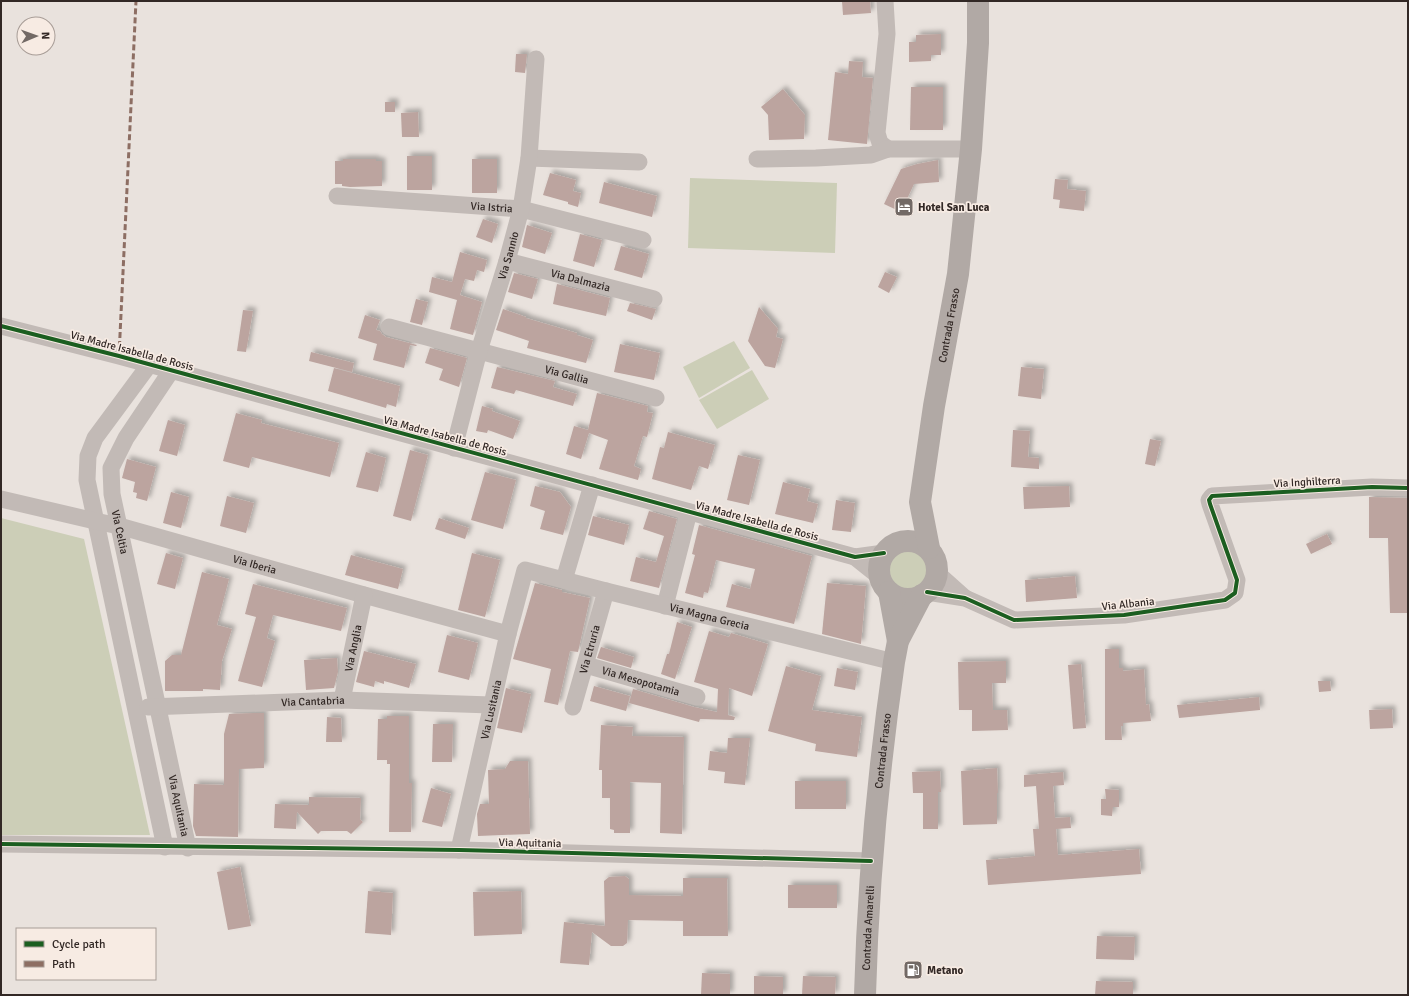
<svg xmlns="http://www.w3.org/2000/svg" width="1409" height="996" font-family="Signika,sans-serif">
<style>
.green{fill:#ccceb7}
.building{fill:#bca49f;filter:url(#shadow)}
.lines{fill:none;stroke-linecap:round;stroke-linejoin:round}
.minor{stroke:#c2bab6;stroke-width:17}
.major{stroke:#b1a9a5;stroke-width:22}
.quiet{stroke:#8d6e63;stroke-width:3;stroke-dasharray:6 3;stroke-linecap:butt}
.cycleway-casing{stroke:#f7ebe3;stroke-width:6}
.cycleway{stroke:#1b5e20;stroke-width:4}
.labels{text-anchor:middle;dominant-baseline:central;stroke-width:3.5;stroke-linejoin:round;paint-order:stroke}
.street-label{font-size:11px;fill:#322825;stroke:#f7ebe3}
.poi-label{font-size:11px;font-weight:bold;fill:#322825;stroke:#f7ebe3;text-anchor:start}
</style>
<defs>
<filter id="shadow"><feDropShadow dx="3.5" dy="-3.5" stdDeviation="2" flood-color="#0004"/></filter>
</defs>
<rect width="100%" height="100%" fill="#e9e2dd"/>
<g class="green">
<polygon points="690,178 837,183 835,253 688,248"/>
<polygon points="734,341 750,368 699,398 683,367"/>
<polygon points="752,370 769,399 717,429 699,400"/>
<polygon points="1,518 84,539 150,835 1,835"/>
<circle cx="909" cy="570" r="20"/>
</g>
<g class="building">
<polygon points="842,1 870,1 871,13 843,15"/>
<polygon points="941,34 941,55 931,55 931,61 909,62 909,42 916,42 916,35"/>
<polygon points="516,54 527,54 525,73 515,72"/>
<polygon points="849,61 863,62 862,77 873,78 867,144 828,140 835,72 848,74"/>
<polygon points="911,87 943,87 943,130 910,130"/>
<polygon points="783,89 805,115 804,139 769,140 768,115 761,107"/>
<rect x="385" y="102" width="10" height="10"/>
<polygon points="418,112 419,137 402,137 401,113"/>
<rect x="407" y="156" width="25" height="34"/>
<polygon points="343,159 376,159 376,161 382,161 382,186 350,187 342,186 342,184 335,184 335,161 343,161"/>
<rect x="472" y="159" width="25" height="34"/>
<polygon points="938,160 939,182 914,184 901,212 884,204 901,169 917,164"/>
<polygon points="550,173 576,180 573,191 581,193 578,207 568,204 568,202 543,195"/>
<polygon points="1055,179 1068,180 1067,189 1086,191 1084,211 1059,208 1060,200 1053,199"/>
<polygon points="604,182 657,196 652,217 599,203"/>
<polygon points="483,219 498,224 492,243 476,237"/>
<polygon points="527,225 552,233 545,254 522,247"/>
<polygon points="580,234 602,240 594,267 573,261"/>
<polygon points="621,246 649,254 642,278 614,270"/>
<polygon points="460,252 487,260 484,272 477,270 474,281 465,279 460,295 482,302 473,335 450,329 457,300 429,292 432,277 452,282"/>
<polygon points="885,272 897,277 889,293 878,287"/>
<polygon points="514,273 538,279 532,299 508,292"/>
<polygon points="557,284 610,298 606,316 553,304"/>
<polygon points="416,299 428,302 422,325 410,322"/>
<polygon points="630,303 656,309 652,320 627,311"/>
<polygon points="759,307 778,329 776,337 783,339 775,368 765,366 748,341"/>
<polygon points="503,309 526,317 526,318 577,333 577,335 593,340 586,363 527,348 529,341 496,330"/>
<polygon points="243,310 253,311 246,352 237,351"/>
<polygon points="365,315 380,320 376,330 380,331 382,334 386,337 417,345 416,346 410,345 404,368 373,360 377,344 358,338"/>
<polygon points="620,344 660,353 654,380 614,372"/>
<polygon points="430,348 467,358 459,387 439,380 443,369 425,363"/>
<polygon points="311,352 354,363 352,372 309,361"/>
<polygon points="497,367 555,381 553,387 577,394 573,406 516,390 514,394 491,388"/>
<polygon points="1021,367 1044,369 1041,399 1018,396"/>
<polygon points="334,368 400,386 396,407 387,404 386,408 328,391"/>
<polygon points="597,393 648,406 647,412 653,413 647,437 643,436 634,466 641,469 638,480 599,469 608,440 589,433 581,459 566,454 574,426 588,430"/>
<polygon points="482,406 493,409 492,411 520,421 513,439 488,430 487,433 476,431"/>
<polygon points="236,413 262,420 261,423 339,443 330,477 252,457 249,468 223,461"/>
<polygon points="168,420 185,425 177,456 159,451"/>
<polygon points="1013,430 1030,431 1028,457 1039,458 1039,469 1011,467"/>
<polygon points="668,432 715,445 708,469 699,466 691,490 652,479 660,447 664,448"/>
<polygon points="1150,439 1161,441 1155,466 1145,464"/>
<polygon points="410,450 428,455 411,521 393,516"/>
<polygon points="366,452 386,458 378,492 356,487"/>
<polygon points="738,455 760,460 749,505 727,500"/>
<polygon points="127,459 156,467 147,501 136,498 137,493 133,492 135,482 122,478"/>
<polygon points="485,472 516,480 503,529 471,520"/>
<polygon points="783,482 810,489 807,501 818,504 813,523 775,514"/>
<polygon points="535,486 560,492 571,507 563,535 540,529 545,511 530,506"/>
<polygon points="1069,486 1070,507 1024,509 1023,487"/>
<polygon points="171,492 189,497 181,528 163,523"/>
<polygon points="227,496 254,503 246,533 220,526"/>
<polygon points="1369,497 1408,498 1408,613 1390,613 1388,538 1369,538"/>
<polygon points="836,500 855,503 851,532 832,530"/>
<polygon points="649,511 677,519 659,588 630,581 636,557 656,562 664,536 643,529"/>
<polygon points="593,516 629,525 624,545 588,535"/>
<polygon points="439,518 469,528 465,539 435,529"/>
<polygon points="699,525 812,556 794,624 726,607 732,584 750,589 755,569 716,560 708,593 704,592 703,598 685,593 695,555 692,554"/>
<polygon points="1327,534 1332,544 1311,554 1306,544"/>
<polygon points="166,553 183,558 175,589 157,584"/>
<polygon points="472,553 500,560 485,617 458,610"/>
<polygon points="351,555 403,569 398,589 345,575"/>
<polygon points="202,572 229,579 217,625 232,629 222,661 220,690 203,689 203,691 165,691 165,661 172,655 181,655"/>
<polygon points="1075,576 1077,598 1026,602 1025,580"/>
<polygon points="535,583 562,590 562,592 590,598 578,652 570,651 558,705 544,702 551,669 513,659"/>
<polygon points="827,583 866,586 861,644 822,634"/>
<polygon points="253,584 347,608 341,631 273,615 267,638 275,641 262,687 238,681 256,617 245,614"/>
<polygon points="677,622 692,627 675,679 661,674 667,654 669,654"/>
<polygon points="709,631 729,637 731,633 768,644 752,696 729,688 728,715 735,717 734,720 700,719 699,722 629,703 633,689 694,707 717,712 718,689 694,682"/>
<polygon points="447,635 478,643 469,680 438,672"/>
<polygon points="601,647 634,657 631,668 597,658"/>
<polygon points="1105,649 1119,649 1119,668 1123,668 1123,671 1144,669 1146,705 1149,704 1151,721 1123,723 1123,726 1121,726 1122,740 1105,740"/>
<polygon points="364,651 416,664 409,688 384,681 384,684 375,681 374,687 356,682"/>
<polygon points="337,658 338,672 334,688 306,690 304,660"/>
<polygon points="1006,661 1006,683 992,683 993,710 1007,710 1008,730 972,731 972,710 959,710 958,662"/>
<polygon points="1081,664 1086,728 1073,729 1068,665"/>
<polygon points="786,666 821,676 812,710 862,717 857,757 815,751 816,744 768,731"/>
<polygon points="837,668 858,672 855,690 834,686"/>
<polygon points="1318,681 1330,681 1331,691 1319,692"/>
<polygon points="594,686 630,696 626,711 590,701"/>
<polygon points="506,688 531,694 522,733 497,728"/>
<polygon points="1259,697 1260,710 1179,718 1177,705"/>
<polygon points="1392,709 1393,728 1370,729 1369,710"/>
<polygon points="254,713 264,713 264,768 239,769 238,837 196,836 193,826 194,784 224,785 224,734 229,714"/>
<polygon points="387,716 409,716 409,783 412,783 411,832 389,832 390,764 387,764 387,760 377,760 378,719 387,719"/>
<polygon points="327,717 341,718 342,742 326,742"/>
<polygon points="433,724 453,724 452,762 432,762"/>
<polygon points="601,725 633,727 632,736 684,737 682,834 660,833 661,783 630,782 630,833 614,833 614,830 610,829 610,798 602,798 602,770 599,770"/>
<polygon points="728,738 750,738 745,785 724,783 725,772 708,770 710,751 727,753"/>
<polygon points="510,761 528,761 530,834 478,836 477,814 480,804 489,804 488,770 505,769"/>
<polygon points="997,768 998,793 997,793 997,824 963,825 961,771"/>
<polygon points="940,771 941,792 938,792 938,829 923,829 923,793 913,793 912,772"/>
<polygon points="1063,772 1064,785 1053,786 1055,818 1070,817 1071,828 1056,829 1058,855 1139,849 1141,874 988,885 986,860 1035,856 1033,829 1039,829 1036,786 1024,787 1024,775"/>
<rect x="795" y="781" width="51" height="28"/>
<polygon points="431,788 451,794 442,827 422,822"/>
<polygon points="1105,789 1119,790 1119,807 1113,807 1112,816 1101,815 1101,799 1106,799"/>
<polygon points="309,797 361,798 360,819 363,822 351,834 347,831 321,831 318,834 297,812 296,829 274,828 275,804 309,805"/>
<polygon points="240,867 251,926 228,930 217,872"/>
<polygon points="625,876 629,879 629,895 683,896 683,878 727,878 728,936 683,936 683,921 628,920 627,943 623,946 611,946 592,932 589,965 560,963 564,922 605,926 604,881 609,877"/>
<rect x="788" y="885" width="49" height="23"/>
<polygon points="368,891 393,893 391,935 365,933"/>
<polygon points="521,891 522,934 474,936 473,892"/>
<polygon points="1097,936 1135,937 1134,960 1096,959"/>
<polygon points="702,973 730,974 730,995 701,995"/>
<polygon points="754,976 783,977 783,995 754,995"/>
<polygon points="803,976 836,977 835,995 802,995"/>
<polygon points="1096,981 1133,982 1133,995 1095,995"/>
</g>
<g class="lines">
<g class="minor">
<polyline points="885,1 887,34 877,133 880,143 888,149"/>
<polyline points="529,158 639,162"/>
<polyline points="757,159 816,158 871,155 888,149 971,149"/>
<path id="s1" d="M337,196L521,209L643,240"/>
<path id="s2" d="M507,261L654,299"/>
<polyline points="1,326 119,356 855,557 884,553"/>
<path id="s3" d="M389,327L656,398"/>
<polyline points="149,365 95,438 88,456 87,480 165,847"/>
<path id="s4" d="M171,371L126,438L111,468L112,494L188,848"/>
<path id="s5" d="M454,448L479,351L507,261L521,209L529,158L536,59"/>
<path id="s6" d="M1,499L95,521L119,526L364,595L508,634"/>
<polyline points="855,557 880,577"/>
<polyline points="937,573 965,598"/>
<polyline points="564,580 592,485"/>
<polyline points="927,592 965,598 1014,620 1124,615 1225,600 1235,593 1237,580 1210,504 1209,500 1212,496 1372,487 1408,488"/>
<polyline points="665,606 689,512"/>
<path id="s7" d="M586,665L697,697"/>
<path id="s8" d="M342,700L364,595"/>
<path id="s9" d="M148,707L342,700L491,705"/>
<path id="s10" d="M573,707L606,591"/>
<polyline points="1,844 459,850 871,861"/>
<path id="s11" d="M459,850L508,634L525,570L606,591L894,662"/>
</g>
<g class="major">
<circle cx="908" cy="570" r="29"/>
<path id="s12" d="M929,548L920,502L934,406L958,274L971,149L978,43V1"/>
<polyline points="889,592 898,641"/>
<path id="s13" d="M865,995C868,883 878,773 894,662L898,641L922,595"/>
</g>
<polyline class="quiet" points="119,356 136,1"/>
<g class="cycleway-casing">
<g id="cycleway">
<polyline points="1,326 119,356 855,557 884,553"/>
<polyline points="927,592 965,598 1014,620 1124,615 1225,600 1235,593 1237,580 1210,504 1209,500 1212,496 1372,487 1408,488"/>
<polyline points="1,844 459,850 871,861"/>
</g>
</g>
<use href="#cycleway" class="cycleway"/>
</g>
<defs>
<g id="hotel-square" transform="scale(1)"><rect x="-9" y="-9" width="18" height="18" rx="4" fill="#726965" stroke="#f7ebe3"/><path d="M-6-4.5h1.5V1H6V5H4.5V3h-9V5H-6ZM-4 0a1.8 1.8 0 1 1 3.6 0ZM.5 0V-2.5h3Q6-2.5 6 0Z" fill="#fff"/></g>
<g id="fuel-square" transform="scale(1)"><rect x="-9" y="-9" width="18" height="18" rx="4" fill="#726965" stroke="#f7ebe3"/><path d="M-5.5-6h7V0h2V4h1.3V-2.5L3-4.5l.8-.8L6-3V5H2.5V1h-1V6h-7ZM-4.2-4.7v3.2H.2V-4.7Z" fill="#fff"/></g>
</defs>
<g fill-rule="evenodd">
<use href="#hotel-square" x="904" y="207"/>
<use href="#fuel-square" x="913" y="970"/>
</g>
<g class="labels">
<g class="street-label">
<text stroke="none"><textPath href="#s1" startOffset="155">Via Istria</textPath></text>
<text stroke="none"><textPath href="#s5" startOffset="200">Via Sannio</textPath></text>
<text stroke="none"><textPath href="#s2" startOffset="76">Via Dalmazia</textPath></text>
<text stroke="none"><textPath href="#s12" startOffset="226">Contrada Frasso</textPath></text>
<text transform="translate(132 351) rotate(15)">Via Madre Isabella de Rosis</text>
<text stroke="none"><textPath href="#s3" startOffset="184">Via Gallia</textPath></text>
<text transform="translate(445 436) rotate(15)">Via Madre Isabella de Rosis</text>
<text transform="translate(1307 482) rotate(-3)">Via Inghilterra</text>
<text transform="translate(757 521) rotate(15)">Via Madre Isabella de Rosis</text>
<text stroke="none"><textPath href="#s4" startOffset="179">Via Celtia</textPath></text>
<text stroke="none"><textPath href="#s6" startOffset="262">Via Iberia</textPath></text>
<text transform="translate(1128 604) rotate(-6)">Via Albania</text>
<text stroke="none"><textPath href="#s11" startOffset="478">Via Magna Grecia</textPath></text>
<text stroke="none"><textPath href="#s8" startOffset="53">Via Anglia</textPath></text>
<text stroke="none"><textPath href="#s10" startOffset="60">Via Etruria</textPath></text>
<text stroke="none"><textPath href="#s7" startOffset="57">Via Mesopotamia</textPath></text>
<text stroke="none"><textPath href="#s9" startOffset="165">Via Cantabria</textPath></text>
<text stroke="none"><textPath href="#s11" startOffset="144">Via Lusitania</textPath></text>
<text stroke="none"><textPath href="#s13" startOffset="245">Contrada Frasso</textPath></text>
<text stroke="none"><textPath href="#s4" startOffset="459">Via Aquitania</textPath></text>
<text transform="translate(530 843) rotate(1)">Via Aquitania</text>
<text stroke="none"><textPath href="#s13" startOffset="67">Contrada Amarelli</textPath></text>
</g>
<g class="poi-label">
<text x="918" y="207">Hotel San Luca</text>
<text x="927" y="970">Metano</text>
</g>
</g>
<rect width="1409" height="996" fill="none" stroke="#322825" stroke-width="4"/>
<rect x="16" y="928" width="140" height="52" fill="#f7ebe3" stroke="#a89d97"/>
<rect x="24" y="941" width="20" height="6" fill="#1b5e20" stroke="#a89d97"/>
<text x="52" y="948" font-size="12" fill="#322825">Cycle path</text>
<rect x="24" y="961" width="20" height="6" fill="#8d6e63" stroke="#a89d97"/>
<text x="52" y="968" font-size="12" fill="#322825">Path</text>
<g transform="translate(36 36) rotate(88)"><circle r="19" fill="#f7ebe3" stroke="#a89d97"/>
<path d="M0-3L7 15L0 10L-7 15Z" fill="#726965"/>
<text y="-6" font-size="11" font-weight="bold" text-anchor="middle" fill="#322825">N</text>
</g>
</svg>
